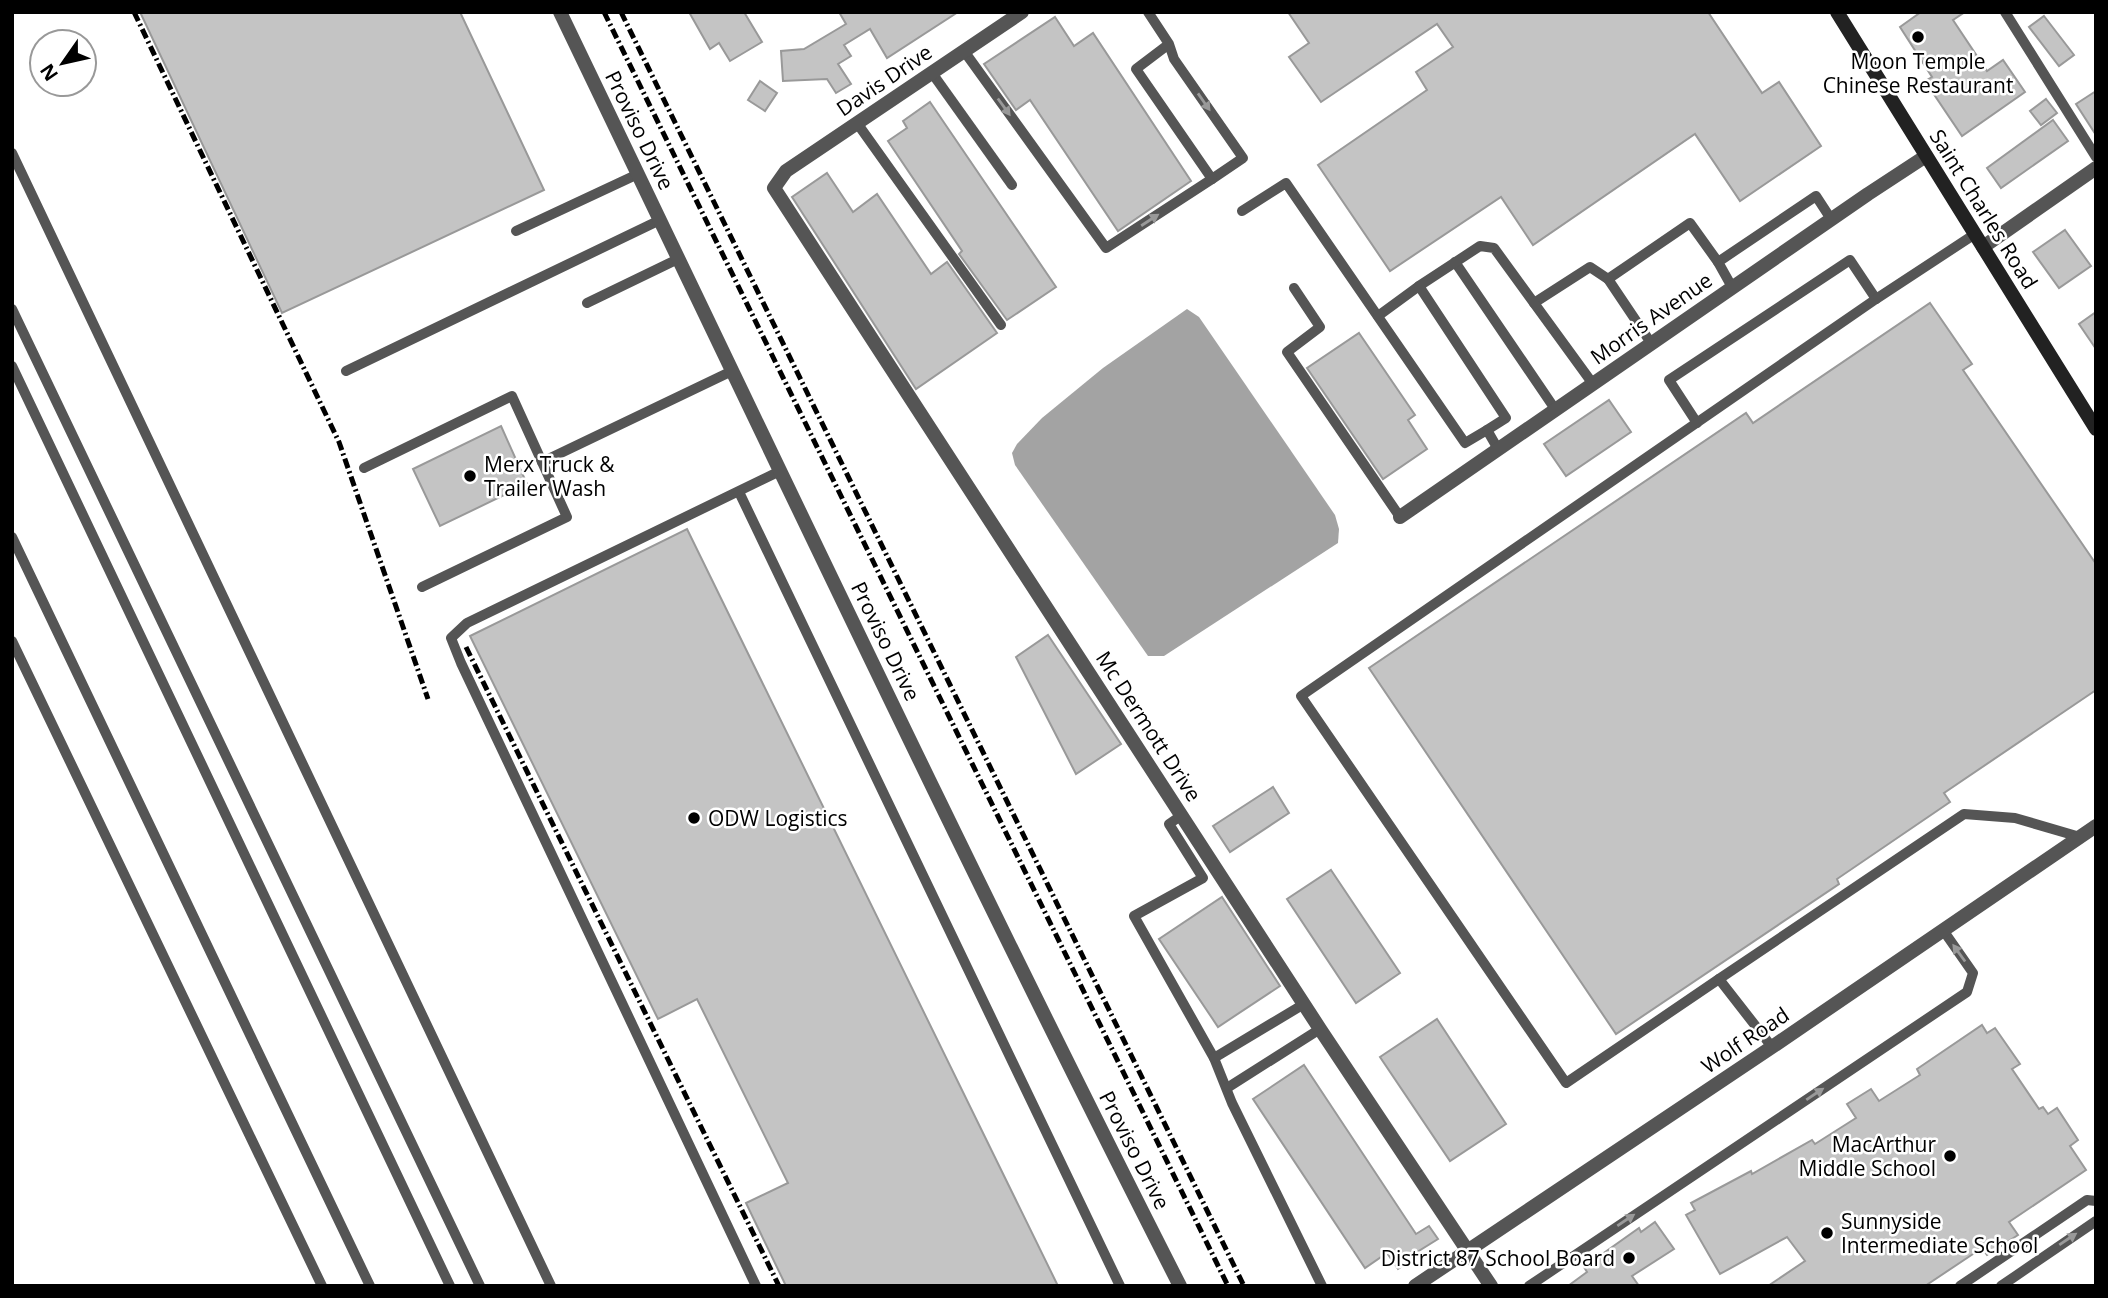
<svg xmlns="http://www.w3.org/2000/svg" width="2108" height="1298" font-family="'Open Sans',sans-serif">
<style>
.water{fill:#a3a3a3}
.building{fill:#c4c4c4;stroke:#999;stroke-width:2}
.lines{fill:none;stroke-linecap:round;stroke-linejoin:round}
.lane{stroke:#555;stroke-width:10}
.street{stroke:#555;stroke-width:14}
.secondary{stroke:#222;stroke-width:14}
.rail{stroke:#000;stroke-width:5;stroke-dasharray:10 3.5 2 3.5;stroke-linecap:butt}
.oneway{fill:#999}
.poi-dot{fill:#000;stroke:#fff;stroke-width:2.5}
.labels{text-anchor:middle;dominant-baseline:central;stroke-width:5;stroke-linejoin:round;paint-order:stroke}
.poi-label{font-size:21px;fill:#000;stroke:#fff;text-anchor:start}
.street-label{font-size:21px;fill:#000;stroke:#fff}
</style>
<rect width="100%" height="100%" fill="#fff"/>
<polygon class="water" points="1187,309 1199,317 1335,515 1339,529 1338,543 1164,656 1148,656 1015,465 1012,453 1017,444 1042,418 1103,368"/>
<g class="building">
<polygon points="140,12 460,12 544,190 282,313"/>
<polygon points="689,12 744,12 762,42 730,61 719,43 710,49"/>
<polygon points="839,12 958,12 887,58 870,29 844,45 851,56 838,64 851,84 836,93 827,79 783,81 781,51 804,49 846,24"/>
<polygon points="1288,12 1708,12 1762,93 1779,82 1821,146 1740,201 1695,134 1533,245 1501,197 1390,271 1318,165 1427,90 1416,72 1453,47 1437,24 1321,102 1289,57 1309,43"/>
<polygon points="1921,12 1965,12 1953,20 1987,71 2003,60 2025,92 1962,136 1925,81 1932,77 1900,27"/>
<polygon points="2044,16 2074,55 2059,66 2029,27"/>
<polygon points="1055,17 1074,46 1093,33 1191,181 1118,231 1030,100 1016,110 984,64"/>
<polygon points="760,81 777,93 765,111 748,100"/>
<polygon points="2096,91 2096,135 2076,104"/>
<polygon points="2046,99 2057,113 2041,125 2030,111"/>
<polygon points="930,102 1056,287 1007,320 959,254 962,251 888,141 907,128 903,121"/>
<polygon points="2053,120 2068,141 2001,188 1987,168"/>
<polygon points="827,173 853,212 877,194 931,274 947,262 997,333 916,389 792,197"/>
<polygon points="2065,230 2091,266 2059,288 2033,252"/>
<polygon points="1930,303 1972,364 1963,370 2096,564 2096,690 1944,793 1950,802 1837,879 1839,884 1616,1034 1369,668 1746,413 1753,423"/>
<polygon points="2096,312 2096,349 2079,324"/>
<polygon points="1359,333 1415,415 1408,420 1427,449 1383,479 1307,368"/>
<polygon points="1609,400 1631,432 1566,476 1544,444"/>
<polygon points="501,426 527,484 440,526 413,469"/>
<polygon points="687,529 1058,1286 786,1286 746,1203 788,1183 697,999 658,1019 470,636"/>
<polygon points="1048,635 1121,744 1076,774 1016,657"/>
<polygon points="1273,787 1289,813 1230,852 1213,826"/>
<polygon points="1331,870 1400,973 1356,1003 1287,899"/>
<polygon points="1222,897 1280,986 1218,1027 1159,939"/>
<polygon points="1437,1019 1506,1124 1450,1161 1380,1057"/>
<polygon points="1982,1025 1987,1033 1995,1028 2020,1064 2012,1069 2039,1109 2043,1107 2048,1114 2057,1108 2078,1140 2070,1146 2086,1170 2009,1222 2018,1235 1987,1255 1982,1248 1925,1286 1768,1286 1805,1261 1787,1237 1720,1274 1686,1215 1695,1210 1691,1203 1751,1171 1752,1174 1812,1140 1815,1144 1856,1118 1847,1104 1871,1089 1879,1101 1920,1075 1917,1069"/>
<polygon points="1304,1065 1416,1234 1429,1226 1438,1239 1414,1254 1417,1257 1398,1269 1387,1253 1365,1268 1253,1099"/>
<polygon points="1655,1222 1674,1249 1632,1276 1639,1286 1568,1286 1587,1272 1584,1267 1639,1228 1641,1232"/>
</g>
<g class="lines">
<g class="lane">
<polyline points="1148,12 1169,44 1174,59 1243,158 1212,179 1136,69 1169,44"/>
<polyline points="2005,12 2096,157"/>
<polyline points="964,51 1106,248 1212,179"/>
<polyline points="932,73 1012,185"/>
<polyline points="857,123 1001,325"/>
<polyline points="12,153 551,1286"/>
<polyline points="1242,211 1286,183 1465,443 1487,430 1498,449"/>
<polyline points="516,231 638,174"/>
<polyline points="1455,262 1555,409"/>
<polyline points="1732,287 1718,262 1816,196 1831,219"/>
<polyline points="1294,288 1320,327 1287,352 1400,517"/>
<polyline points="587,303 678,259"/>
<polyline points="1534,303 1590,267 1608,279"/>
<polyline points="12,309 480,1286"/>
<polyline points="1378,316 1419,286"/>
<polyline points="1651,343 1608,279 1690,223 1718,262"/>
<polyline points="12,366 450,1286"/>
<polyline points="346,371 660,220"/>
<polyline points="1697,423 1669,380 1850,260 1876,299"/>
<polyline points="1487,430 1506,418 1419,286 1480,246 1494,248 1593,384"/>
<polyline points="542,462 732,371"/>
<polyline points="364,468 512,396 567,517 422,587"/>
<polyline points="739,492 1120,1286"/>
<polyline points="12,537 370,1286"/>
<polyline points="12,641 322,1286"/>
<polyline points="1182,815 1169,824 1203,878 1134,916 1214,1058 1232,1103 1322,1286"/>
<polyline points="1719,979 1566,1083 1301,696 1876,299 1975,234"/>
<polyline points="1772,1047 1719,979 1964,814 2015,818 2080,837"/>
<polyline points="1214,1058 1304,1004"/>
<polyline points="1227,1088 1320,1029"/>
<polyline points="756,1286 461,663 451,638 467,623 780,471"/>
<polyline points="1529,1286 1967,992 1973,973 1943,930"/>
<polyline points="1960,1286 2087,1200 2096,1201"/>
<polyline points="2001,1286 2096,1221"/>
</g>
<g class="street">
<path d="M560,12C765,438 966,865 1180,1286"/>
<polyline points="1022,12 786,171 774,188 1320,1029 1491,1286"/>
<polyline points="1983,247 2096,168"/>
<polyline points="1400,517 1868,194 1926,156"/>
<polyline points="1415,1286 1772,1047 2096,826"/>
</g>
<polyline class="secondary" points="1837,12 2096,429"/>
<g class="rail">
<polyline points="134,12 339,442 428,699"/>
<polyline points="604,12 1228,1286"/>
<polyline points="621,12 1244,1286"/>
<polyline points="466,647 779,1286"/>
</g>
</g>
<defs><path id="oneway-solid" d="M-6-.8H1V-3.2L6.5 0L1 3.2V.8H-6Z" transform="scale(1.75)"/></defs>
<g class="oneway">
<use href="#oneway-solid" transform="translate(1204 102) rotate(55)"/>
<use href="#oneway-solid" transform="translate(1004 107) rotate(54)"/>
<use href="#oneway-solid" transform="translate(1150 220) rotate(-33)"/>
<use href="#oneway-solid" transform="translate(1959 953) rotate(-126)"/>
<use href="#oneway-solid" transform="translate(1815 1094) rotate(-34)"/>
<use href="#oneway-solid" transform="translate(1626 1220) rotate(-34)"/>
<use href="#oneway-solid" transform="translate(2068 1239) rotate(-34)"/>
</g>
<g class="poi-dot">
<circle cx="1918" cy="37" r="7"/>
<circle cx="470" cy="476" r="7"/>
<circle cx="694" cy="818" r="7"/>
<circle cx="1950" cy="1156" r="7"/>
<circle cx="1827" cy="1233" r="7"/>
<circle cx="1629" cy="1258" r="7"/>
</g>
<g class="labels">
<g class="poi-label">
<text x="1918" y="61" text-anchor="middle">Moon Temple<tspan x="1918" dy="24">Chinese Restaurant</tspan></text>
<text x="484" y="464">Merx Truck &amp;<tspan x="484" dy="24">Trailer Wash</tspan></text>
<text x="708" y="818">ODW Logistics</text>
<text x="1936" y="1144" text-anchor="end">MacArthur<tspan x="1936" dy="24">Middle School</tspan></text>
<text x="1841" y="1221">Sunnyside<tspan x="1841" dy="24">Intermediate School</tspan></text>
<text x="1615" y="1258" text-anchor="end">District 87 School Board</text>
</g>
<g class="street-label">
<text transform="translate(884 80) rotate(-34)">Davis Drive</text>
<text transform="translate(640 130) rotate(64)">Proviso Drive</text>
<text transform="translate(1984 209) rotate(58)">Saint Charles Road</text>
<text transform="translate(1651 318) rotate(-35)">Morris Avenue</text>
<text transform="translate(886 641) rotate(64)">Proviso Drive</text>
<text transform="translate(1149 726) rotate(57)">Mc Dermott Drive</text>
<text transform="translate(1745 1040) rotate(-34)">Wolf Road</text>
<text transform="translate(1135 1150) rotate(63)">Proviso Drive</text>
</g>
</g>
<rect width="2108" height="1298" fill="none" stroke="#000000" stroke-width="28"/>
<g transform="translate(63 63) rotate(236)"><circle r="33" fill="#ffffff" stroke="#999999" stroke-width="2"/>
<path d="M0-5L12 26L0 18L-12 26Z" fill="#000000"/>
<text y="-10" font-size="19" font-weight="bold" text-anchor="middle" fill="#000000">N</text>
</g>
</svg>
